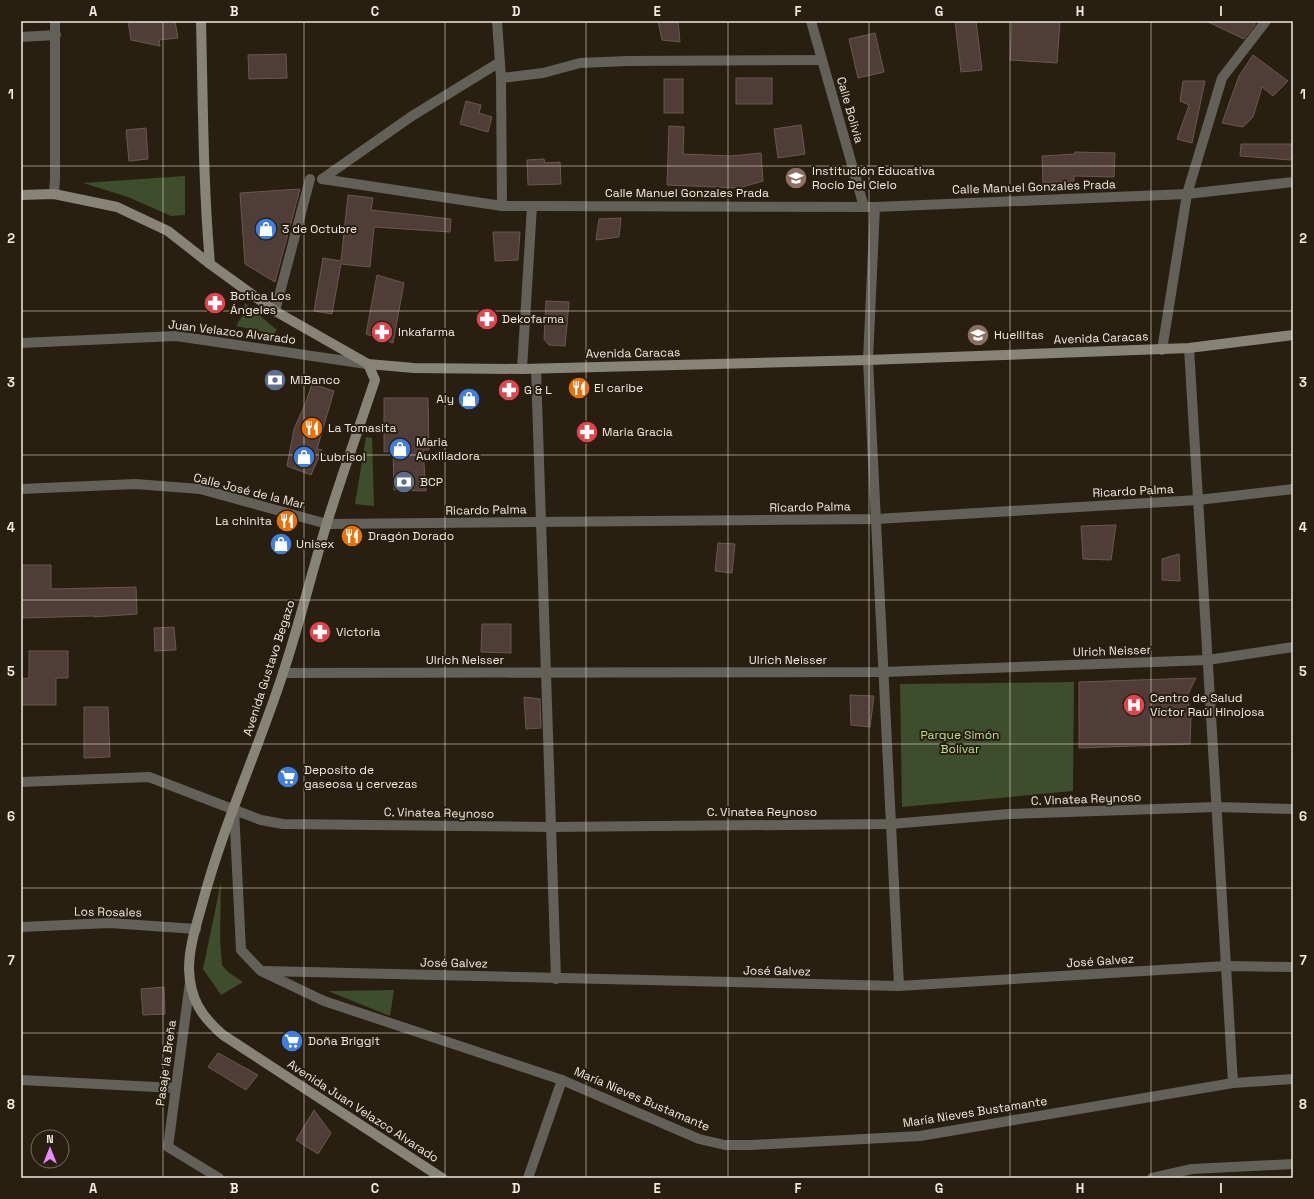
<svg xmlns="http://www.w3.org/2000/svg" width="1314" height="1199" font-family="'Space Grotesk',sans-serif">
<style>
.green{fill:#3e4d2c}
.building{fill:#503d37;stroke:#6b5751}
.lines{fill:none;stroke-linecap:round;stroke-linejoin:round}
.street{stroke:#626058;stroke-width:10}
.secondary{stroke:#888377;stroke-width:10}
.grid{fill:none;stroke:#f0eae0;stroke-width:1;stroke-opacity:0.55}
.labels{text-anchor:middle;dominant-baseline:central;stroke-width:4;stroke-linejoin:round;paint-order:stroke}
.street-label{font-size:12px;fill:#f0eae0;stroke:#281f10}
.poi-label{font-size:12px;fill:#f0eae0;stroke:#281f10;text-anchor:start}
.park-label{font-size:12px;fill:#bade94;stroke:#281f10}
.neatline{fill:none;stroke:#f0eae0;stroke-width:1.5}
.grid-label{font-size:13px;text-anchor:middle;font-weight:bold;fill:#f0eae0}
</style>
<rect width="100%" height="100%" fill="#281f10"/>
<g class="green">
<polygon points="185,176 185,215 171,216 128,197 83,183"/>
<polygon points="245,303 277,330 274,334 236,326 242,316"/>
<polygon points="366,437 372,438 374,506 355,504"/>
<polygon points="1074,682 1073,791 902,807 900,684"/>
<polygon points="221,882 220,939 222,965 228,972 243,982 221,995 203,969"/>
<polygon points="394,990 390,1016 328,991"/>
</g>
<g class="building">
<polygon points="128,21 175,21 178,38 159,40 160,46 131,40"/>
<polygon points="658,21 678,21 680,42 662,40"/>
<polygon points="955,21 976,21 982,70 961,72"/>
<polygon points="1012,21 1060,21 1057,63 1010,60"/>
<polygon points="1206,21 1254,21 1255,25 1244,39"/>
<polygon points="875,33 884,72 858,78 849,39"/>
<polygon points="286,54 287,78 249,79 248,55"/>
<polygon points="1253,55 1288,81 1273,96 1262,87 1253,117 1243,127 1222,123 1239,76"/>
<rect x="736" y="78" width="36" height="26"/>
<rect x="664" y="79" width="19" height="34"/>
<polygon points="1183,81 1205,81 1192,143 1177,139 1189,105 1180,101"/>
<polygon points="466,101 481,105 479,113 492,117 488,132 460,124"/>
<polygon points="801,125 805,154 778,158 774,129"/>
<polygon points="669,126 684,127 683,154 731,156 761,153 763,181 739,188 667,185"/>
<polygon points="146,128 148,159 129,161 126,130"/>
<polygon points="1241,144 1292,144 1291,160 1240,156"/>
<polygon points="1075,152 1115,153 1114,177 1074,176 1074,181 1043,183 1042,156 1075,154"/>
<polygon points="544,159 545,163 560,162 561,184 528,185 527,160"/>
<polygon points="300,189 275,282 245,264 240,193"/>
<polygon points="348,195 373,198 371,210 451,219 450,232 374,227 370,267 341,264 332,314 314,311 323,258 341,261"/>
<polygon points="621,218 619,237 596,240 599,219"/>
<polygon points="493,232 520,232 518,260 495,261"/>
<polygon points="377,275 404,283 393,343 366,334"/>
<polygon points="546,301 569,302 565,346 549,345 544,339"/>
<polygon points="312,384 334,391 317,449 322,450 311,475 287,466 294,429 306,402"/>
<polygon points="384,398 428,398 429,450 423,450 426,491 394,490 393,451 384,452"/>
<polygon points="1116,525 1111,560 1083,559 1081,526"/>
<polygon points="718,543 735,544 732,573 715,571"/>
<polygon points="1179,554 1180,581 1162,580 1162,559"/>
<polygon points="21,565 51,565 51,589 136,587 137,614 94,617 94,616 21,618"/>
<polygon points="482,624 511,624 511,653 481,652"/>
<polygon points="174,627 176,650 155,651 154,628"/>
<polygon points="29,651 68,651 68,678 56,678 56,705 21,705 21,679 29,678"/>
<polygon points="1196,678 1187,696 1191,715 1190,744 1079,748 1079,682"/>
<polygon points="850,695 874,696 870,727 851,725"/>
<polygon points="524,697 540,699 541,728 526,729"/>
<polygon points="84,707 108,707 110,757 84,758"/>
<polygon points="164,987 165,1014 143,1015 141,989"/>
<polygon points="218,1053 258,1075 246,1090 208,1067"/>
<polygon points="314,1110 331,1133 318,1154 296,1140"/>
</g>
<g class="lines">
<g class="street">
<polyline points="497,21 501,78 502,206"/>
<polyline points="811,21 864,207"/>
<polyline points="21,37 56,35"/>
<polyline points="501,78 543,73 580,63 628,61 822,60"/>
<polyline points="322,179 502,206 532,206 875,207 1187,194 1293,182"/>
<polyline points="322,179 412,116 500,62"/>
<polyline points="54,194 55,178 55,21"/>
<polyline points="875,207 868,360 899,986"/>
<polyline points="275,311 310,179"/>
<polyline points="21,343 176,336 367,364"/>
<polyline points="1189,348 1233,1083"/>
<polyline points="1162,350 1187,194 1222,78 1266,21"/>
<polyline points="522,369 532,206"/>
<polyline points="536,369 556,979"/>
<polyline points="21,489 135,484 200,489 327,524 876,519 1198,500 1293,489"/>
<polyline points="283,673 883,672 1208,660 1293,647"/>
<polyline points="21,782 149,777 261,820 283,824 551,827 891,824 1009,814 1216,807 1293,809"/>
<polyline points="234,809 241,950 261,971 324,1001 562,1080 699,1139 725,1145 751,1145 920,1136 1233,1083 1293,1079"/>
<polyline points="21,927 110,923 196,929"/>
<polyline points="265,971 899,986 1226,966 1293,967"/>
<polyline points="190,982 168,1147 219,1178"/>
<polyline points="21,1080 175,1088"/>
<polyline points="528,1178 562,1080"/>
<polyline points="1152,1178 1192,1169 1293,1164"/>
</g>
<g class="secondary">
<path d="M201,21C203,102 203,183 210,264"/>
<polyline points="21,195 54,194 117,207 168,231 210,264 275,311 368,364 414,368 522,369 868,360 1189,348 1293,335"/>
<path d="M368,364L375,380C359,428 341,477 326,526C311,575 299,625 283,673C258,750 224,823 203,901C197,923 189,946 189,969C190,999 201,1016 223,1035L442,1178"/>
</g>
</g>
<path class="grid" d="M163,21V1178M304,21V1178M445,21V1178M586,21V1178M728,21V1178M869,21V1178M1010,21V1178M1151,21V1178M21,166H1293M21,311H1293M21,455H1293M21,600H1293M21,744H1293M21,888H1293M21,1033H1293"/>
<defs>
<g id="school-disc" transform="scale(1.15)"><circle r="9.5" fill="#8d6e63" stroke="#281f10"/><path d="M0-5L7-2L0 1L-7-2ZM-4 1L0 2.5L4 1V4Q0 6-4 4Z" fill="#fff"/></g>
<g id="shop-disc" transform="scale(1.15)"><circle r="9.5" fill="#3f7fe0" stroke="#281f10"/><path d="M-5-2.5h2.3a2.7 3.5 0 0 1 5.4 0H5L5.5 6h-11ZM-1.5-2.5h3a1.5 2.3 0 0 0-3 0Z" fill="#fff"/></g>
<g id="pharmacy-disc" transform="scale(1.15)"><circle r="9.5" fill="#e0444e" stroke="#281f10"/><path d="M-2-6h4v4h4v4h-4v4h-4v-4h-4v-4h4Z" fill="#fff"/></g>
<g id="bank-disc" transform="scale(1.15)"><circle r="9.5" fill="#5c6f8a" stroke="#281f10"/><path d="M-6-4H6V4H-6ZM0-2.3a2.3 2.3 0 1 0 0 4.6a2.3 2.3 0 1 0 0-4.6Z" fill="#fff"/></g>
<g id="restaurant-disc" transform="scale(1.15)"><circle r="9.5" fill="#e8710a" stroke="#281f10"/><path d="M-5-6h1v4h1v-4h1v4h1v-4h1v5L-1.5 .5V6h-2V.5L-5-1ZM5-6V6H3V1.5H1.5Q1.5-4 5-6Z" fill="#fff"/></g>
<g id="hospital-disc" transform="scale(1.15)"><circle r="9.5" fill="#e0444e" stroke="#281f10"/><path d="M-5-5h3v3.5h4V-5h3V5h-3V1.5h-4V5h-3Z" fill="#fff"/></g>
<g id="supermarket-disc" transform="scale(1.15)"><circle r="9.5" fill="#3f7fe0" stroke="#281f10"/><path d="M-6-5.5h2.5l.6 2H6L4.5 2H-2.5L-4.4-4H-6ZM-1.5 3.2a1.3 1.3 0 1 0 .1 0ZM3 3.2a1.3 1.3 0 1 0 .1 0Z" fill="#fff"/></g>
</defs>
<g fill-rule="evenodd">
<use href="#school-disc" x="796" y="178"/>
<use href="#shop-disc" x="266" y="229"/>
<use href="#pharmacy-disc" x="215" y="303"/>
<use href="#pharmacy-disc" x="487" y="319"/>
<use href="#pharmacy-disc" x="382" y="332"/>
<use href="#school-disc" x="978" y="335"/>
<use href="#bank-disc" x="275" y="380"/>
<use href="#restaurant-disc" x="579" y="388"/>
<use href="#pharmacy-disc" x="509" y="390"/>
<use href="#shop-disc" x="469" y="399"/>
<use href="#restaurant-disc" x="312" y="428"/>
<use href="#pharmacy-disc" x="587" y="432"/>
<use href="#shop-disc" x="400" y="449"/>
<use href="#shop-disc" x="304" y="457"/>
<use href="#bank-disc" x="404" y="482"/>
<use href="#restaurant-disc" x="287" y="521"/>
<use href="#restaurant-disc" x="352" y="536"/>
<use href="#shop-disc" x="281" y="544"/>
<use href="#pharmacy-disc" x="320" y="632"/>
<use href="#hospital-disc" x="1134" y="705"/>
<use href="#supermarket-disc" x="288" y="777"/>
<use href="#supermarket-disc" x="292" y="1041"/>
</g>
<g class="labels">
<g class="street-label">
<text transform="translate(850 110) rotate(74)">Calle Bolivia</text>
<text transform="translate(1034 187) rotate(-2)">Calle Manuel Gonzales Prada</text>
<text x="687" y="193">Calle Manuel Gonzales Prada</text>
<text transform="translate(232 332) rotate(7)">Juan Velazco Alvarado</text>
<text transform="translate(1101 338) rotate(-2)">Avenida Caracas</text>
<text transform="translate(633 353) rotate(-1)">Avenida Caracas</text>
<text transform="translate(249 491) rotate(14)">Calle José de la Mar</text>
<text transform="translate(1133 491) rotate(-3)">Ricardo Palma</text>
<text transform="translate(810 507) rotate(-1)">Ricardo Palma</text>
<text transform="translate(486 510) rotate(-1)">Ricardo Palma</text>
<text transform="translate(1112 651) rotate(-2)">Ulrich Neisser</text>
<text x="465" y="660">Ulrich Neisser</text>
<text x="788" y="660">Ulrich Neisser</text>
<text transform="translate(269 668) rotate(-72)">Avenida Gustavo Begazo</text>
<text transform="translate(1086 799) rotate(-2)">C. Vinatea Reynoso</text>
<text x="762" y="812">C. Vinatea Reynoso</text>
<text transform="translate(439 813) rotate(1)">C. Vinatea Reynoso</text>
<text transform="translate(108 912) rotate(1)">Los Rosales</text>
<text transform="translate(1100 961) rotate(-4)">José Galvez</text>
<text transform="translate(454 963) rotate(1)">José Galvez</text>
<text transform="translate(777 971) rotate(1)">José Galvez</text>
<text transform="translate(166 1063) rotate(-82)">Pasaje la Breña</text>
<text transform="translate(642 1099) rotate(23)">María Nieves Bustamante</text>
<text transform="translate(363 1111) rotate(33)">Avenida Juan Velazco Alvarado</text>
<text transform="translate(975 1112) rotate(-9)">María Nieves Bustamante</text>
</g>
<g class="poi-label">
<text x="812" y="171">Institución Educativa<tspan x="812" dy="14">Rocio Del Cielo</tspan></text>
<text x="282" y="229">3 de Octubre</text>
<text x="230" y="296">Botica Los<tspan x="230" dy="14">Ángeles</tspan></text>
<text x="502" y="319">Dekofarma</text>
<text x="398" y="332">Inkafarma</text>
<text x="994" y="335">Huellitas</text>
<text x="290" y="380">MiBanco</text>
<text x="594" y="388">El caribe</text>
<text x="524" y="390">G &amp; L</text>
<text x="454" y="399" text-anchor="end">Aly</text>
<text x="328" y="428">La Tomasita</text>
<text x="602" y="432">Maria Gracia</text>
<text x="416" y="442">Maria<tspan x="416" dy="14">Auxiliadora</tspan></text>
<text x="320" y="457">Lubrisol</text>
<text x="420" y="482">BCP</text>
<text x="272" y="521" text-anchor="end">La chinita</text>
<text x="368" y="536">Dragón Dorado</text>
<text x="296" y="544">Unisex</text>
<text x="336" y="632">Victoria</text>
<text x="1150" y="698">Centro de Salud<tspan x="1150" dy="14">Víctor Raúl Hinojosa</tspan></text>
<text x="304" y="770">Deposito de<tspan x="304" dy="14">gaseosa y cervezas</tspan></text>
<text x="308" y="1041">Doña Briggit</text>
</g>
<g class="park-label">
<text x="960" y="735">Parque Simón<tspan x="960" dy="14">Bolívar</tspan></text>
</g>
</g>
<rect width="1314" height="1199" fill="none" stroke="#281f10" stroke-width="44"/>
<g transform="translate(50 1149)"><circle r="19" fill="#281f10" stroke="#787063"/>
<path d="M0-3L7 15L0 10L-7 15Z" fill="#ea8dfc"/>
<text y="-6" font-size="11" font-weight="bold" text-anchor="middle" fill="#f0eae0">N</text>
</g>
<rect x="22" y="22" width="1270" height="1155" class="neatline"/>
<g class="grid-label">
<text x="93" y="16">A</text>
<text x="234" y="16">B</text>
<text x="375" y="16">C</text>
<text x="516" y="16">D</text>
<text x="657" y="16">E</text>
<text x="798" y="16">F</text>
<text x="939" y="16">G</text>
<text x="1080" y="16">H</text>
<text x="1221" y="16">I</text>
<text x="11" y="99">1</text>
<text x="1303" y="99">1</text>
<text x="11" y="243">2</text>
<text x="1303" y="243">2</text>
<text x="11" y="387">3</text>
<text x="1303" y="387">3</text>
<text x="11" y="532">4</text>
<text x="1303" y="532">4</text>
<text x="11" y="676">5</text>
<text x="1303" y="676">5</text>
<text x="11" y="821">6</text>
<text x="1303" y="821">6</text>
<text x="11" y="965">7</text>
<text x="1303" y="965">7</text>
<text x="11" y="1109">8</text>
<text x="1303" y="1109">8</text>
<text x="93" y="1193">A</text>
<text x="234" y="1193">B</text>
<text x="375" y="1193">C</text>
<text x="516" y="1193">D</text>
<text x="657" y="1193">E</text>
<text x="798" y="1193">F</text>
<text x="939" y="1193">G</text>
<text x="1080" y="1193">H</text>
<text x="1221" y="1193">I</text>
</g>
</svg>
